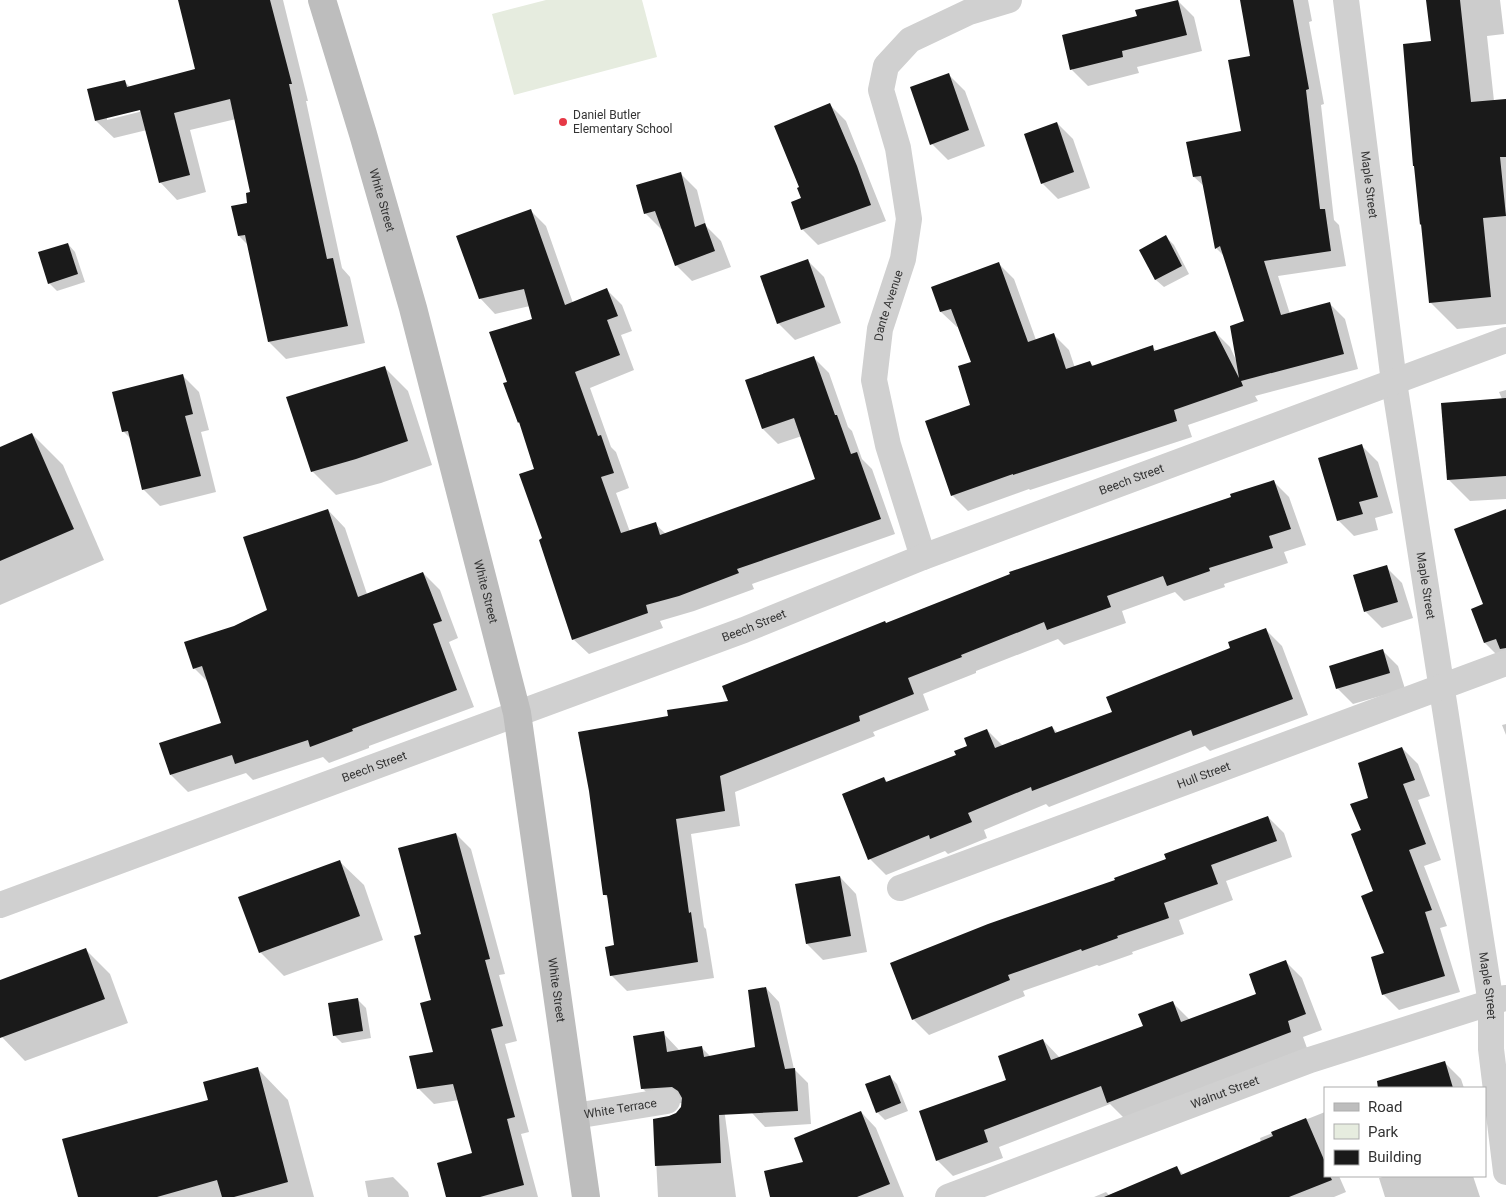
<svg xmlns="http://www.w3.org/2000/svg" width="1506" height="1197" font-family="Roboto,sans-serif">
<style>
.green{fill:#e6ecdf}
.shadow{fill:#0003;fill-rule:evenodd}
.building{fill:#1a1a1a}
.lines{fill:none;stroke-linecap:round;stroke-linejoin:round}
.street{stroke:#d0d0d0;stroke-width:26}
.secondary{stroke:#bdbdbd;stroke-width:28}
.poi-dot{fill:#e63946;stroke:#fff;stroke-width:2}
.labels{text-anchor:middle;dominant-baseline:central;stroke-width:5;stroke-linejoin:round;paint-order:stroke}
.poi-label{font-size:12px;fill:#333;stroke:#fff;text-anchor:start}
.street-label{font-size:12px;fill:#333;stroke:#fff}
</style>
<rect width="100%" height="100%" fill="#fff"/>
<polygon class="green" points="546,0 642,0 657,57 514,95 492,14"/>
<g class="shadow">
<path d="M179,0H283L308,101H306L342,268L350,277L365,343L286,359L269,342L249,246L239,236L251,193L236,119L190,130L206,192L177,200L160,182L147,130L114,138L96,121L125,82L130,87L197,70ZM146,107L147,110L107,120V117Z"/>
<polygon points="1241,0 1308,0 1312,21 1309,22 1324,104 1321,105 1334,220 1339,225 1346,266 1278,276 1290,314 1330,304 1345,319 1358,369 1255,396 1258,401 1188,425 1192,437 1030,490 1029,489 968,511 952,495 972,406 972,363 959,326 957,327 941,312 933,288 999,264 1014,279 1036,340 1054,335 1069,350 1075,368 1090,363 1094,366 1152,347 1157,351 1215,332 1230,347 1236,360 1246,321 1225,257 1216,248 1205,187 1194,177 1242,132 1252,57"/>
<polygon points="1427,0 1500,0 1504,34 1487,36 1494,101 1506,100 1506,324 1457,329 1430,302 1433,42"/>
<polygon points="1178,1 1194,17 1202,51 1137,67 1139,73 1088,86 1072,70 1138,16"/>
<polygon points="949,75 965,91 985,146 948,160 932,144"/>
<polygon points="830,105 846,121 886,221 818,245 802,229 801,188"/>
<polygon points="1057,123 1073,139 1090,188 1058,199 1042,183"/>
<polygon points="681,174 697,190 706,226 721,241 731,267 692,281 676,265 663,229 661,229 645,213"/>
<polygon points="531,211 546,226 573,303 607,290 622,305 632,331 621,335 634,370 590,388 611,447 616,452 629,488 616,493 630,532 655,524 666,534 817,479 802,436 778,444 763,429 746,381 813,357 829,373 848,427 852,431 862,459 872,469 895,534 752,584 754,589 694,611 660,621 663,628 589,654 573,639 544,539 536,470 521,424 519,422 533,320 530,306 495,314 480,298"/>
<polygon points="1166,237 1174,245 1189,274 1164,287 1156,280 1141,250"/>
<polygon points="68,244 75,252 85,282 57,291 49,283"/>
<polygon points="808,261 824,277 841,323 795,340 778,323"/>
<polygon points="384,367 408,391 432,465 381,483 336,495 312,471"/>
<polygon points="183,376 199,392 209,430 201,432 216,492 160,506 144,490 131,439 123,431"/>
<polygon points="1506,390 1506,499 1470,501 1448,479 1502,399 1499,392"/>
<polygon points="32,434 63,465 104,560 0,605 0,448"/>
<polygon points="1362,446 1378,462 1393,513 1375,518 1378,530 1354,536 1338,520"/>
<polygon points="1273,481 1289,497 1306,545 1284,552 1288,563 1224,584 1225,587 1184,601 1175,592 1122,611 1126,623 1064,645 1058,639 976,671 976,673 923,694 929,710 873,732 875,736 735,792 740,826 691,834 704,927 706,929 714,978 627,991 611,975 616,946 609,899 605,895 669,717 730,702 886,624 1232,498"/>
<polygon points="328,510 345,528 367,594 423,573 440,590 458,638 449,642 474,707 369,746 369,748 329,763 323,757 253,780 246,773 188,792 171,775 223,724 210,684 194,668 234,627 269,611"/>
<polygon points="1506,511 1506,657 1501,659 1485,643 1473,610 1484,605"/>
<polygon points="1386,567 1402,583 1413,618 1382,628 1366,612"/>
<polygon points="1265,629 1282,646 1308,715 1210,751 1205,746 1049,807 1046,804 984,830 987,838 948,854 945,851 886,875 870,859 884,778 888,783 957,755 987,730 1003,746 1052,727 1058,733 1113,712"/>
<polygon points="1382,650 1398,666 1405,689 1353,704 1337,688"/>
<polygon points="1506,724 1506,735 1502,725"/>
<polygon points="1402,748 1418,764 1430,796 1418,800 1441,860 1424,866 1447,926 1440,928 1460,992 1399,1010 1383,994 1385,954 1362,831 1369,799"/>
<polygon points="1268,817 1284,833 1292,857 1226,881 1233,900 1179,920 1184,934 1132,952 1133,954 1099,966 1097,965 1023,991 1025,996 929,1035 913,1019 1116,880"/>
<polygon points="456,834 471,849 505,974 499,975 517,1041 505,1044 529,1132 521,1134 538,1197 448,1197 473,1154 459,1100 434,1104 419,1089 435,1053 432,1001 422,935"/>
<polygon points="340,862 364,885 383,940 284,976 260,952"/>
<polygon points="840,877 856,894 867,952 823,960 807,944"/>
<polygon points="86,950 110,974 128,1023 25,1061 0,1035 0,982"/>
<polygon points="1286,962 1302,978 1322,1030 1303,1037 1307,1048 1124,1118 1110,1104 999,1147 1003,1158 953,1176 937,1160 1043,1040 1060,1058 1144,1026 1173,1003 1190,1020 1258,995"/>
<polygon points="766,988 779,1002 794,1069 808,1083 811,1124 765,1127 752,1113 757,1048"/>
<polygon points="358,1000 366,1008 371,1038 342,1043 334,1035"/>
<polygon points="663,1033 680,1051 702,1048 718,1064 736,1197 658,1197 654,1120 670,1117 677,1114 682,1107 683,1103 659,1104 642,1088"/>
<polygon points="1445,1063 1461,1079 1464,1088 1382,1088 1380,1082"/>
<polygon points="257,1068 288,1100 314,1197 79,1197 209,1100"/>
<polygon points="889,1076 897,1084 908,1111 885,1120 877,1112"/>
<polygon points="861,1112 876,1128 904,1197 771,1197 805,1163"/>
<polygon points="1325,1112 1325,1176 1339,1176 1346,1192 1334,1197 1094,1197 1106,1192 1109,1195 1177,1168 1184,1175 1261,1143 1260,1138"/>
<polygon points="1386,1176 1473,1176 1480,1197 1385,1197 1379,1178"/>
<polygon points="393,1177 408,1192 409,1197 368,1197 365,1181"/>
</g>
<g class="building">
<polygon points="178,0 270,0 292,84 289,84 327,259 333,258 348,326 268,342 245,235 238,236 231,206 247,203 246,193 250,192 230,99 174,113 190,175 159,183 140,110 95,121 87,89 125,80 127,87 195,69"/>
<polygon points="1178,0 1187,35 1122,51 1123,57 1070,70 1062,35 1137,16 1135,10"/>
<polygon points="1240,0 1293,0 1309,89 1306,90 1320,209 1325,209 1331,251 1264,261 1281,315 1330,302 1344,354 1241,381 1243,386 1174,410 1177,421 1013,475 1013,474 951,496 925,421 970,405 958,366 971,362 951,309 940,312 931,287 999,262 1028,342 1054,333 1066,369 1090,361 1092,366 1153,345 1154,351 1215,331 1239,378 1230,326 1244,321 1220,246 1215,249 1201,176 1193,177 1186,142 1241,131 1228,60 1250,56"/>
<polygon points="1426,0 1460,0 1471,102 1506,99 1506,157 1500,157 1506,216 1483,218 1491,297 1429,303 1421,224 1420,225 1414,166 1413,166 1403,44 1431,41"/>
<polygon points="949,73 969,130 930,145 910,87"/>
<polygon points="830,103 857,166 871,205 801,230 791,202 801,198 797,188 799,187 774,126"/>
<polygon points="1057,122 1074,172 1041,184 1024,134"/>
<polygon points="681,172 695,227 705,223 715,251 675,266 655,211 644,214 636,185"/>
<polygon points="531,209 565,305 607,288 618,316 607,320 620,355 575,372 598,436 601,435 614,473 601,477 621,533 656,522 660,535 815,479 794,418 762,429 745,380 814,356 835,415 837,415 851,454 857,452 881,519 737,569 739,573 679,596 646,605 648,613 572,640 539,540 542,538 519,474 534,469 519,422 518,423 503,383 507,382 489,332 532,319 524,289 479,299 456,236"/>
<polygon points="1166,235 1182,266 1155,280 1139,250"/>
<polygon points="68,243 78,274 48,284 38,252"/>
<polygon points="808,259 825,307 777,324 760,276"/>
<polygon points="385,366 408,441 356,459 311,472 286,397"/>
<polygon points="183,374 193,414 185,416 201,476 142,490 128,431 122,432 112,392"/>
<polygon points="1506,398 1506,476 1447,480 1441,403"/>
<polygon points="32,433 74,529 0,561 0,447"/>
<polygon points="1362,444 1378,497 1359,502 1363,514 1337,521 1318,458"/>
<polygon points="1274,480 1291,529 1269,536 1273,548 1209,568 1210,571 1167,586 1163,576 1107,596 1111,607 1047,630 1044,622 961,655 962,657 908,678 914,694 859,716 860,721 720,776 725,811 676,819 689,913 691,912 698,962 610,976 605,947 614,945 607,895 603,895 589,791 578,732 668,716 667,710 728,701 722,686 885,621 886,623 962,593 1010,574 1009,572 1231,497 1230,494"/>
<polygon points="328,509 358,597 423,572 442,621 433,624 457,690 352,729 353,731 310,747 308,740 235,764 232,755 170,775 159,743 221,723 202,666 193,669 184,642 234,626 267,610 243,537"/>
<polygon points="1506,509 1506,648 1500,649 1496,639 1484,643 1471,609 1483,604 1454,529"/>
<polygon points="1387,565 1398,602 1364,612 1353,575"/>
<polygon points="1266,628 1293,699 1193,736 1191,730 1032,791 1031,787 968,813 972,822 930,839 929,835 868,860 842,794 884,777 886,782 956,755 954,751 967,746 964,738 987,729 995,748 1052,726 1055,733 1112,712 1106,697 1230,648 1228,642"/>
<polygon points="1383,649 1390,673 1336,689 1329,666"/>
<polygon points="1402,747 1415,780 1403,784 1426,844 1409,850 1432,910 1425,912 1445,976 1382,995 1371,957 1384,953 1361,896 1373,891 1351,834 1361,830 1350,804 1368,798 1358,763"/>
<polygon points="1268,816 1277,841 1211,865 1218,884 1164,903 1169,918 1117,936 1118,938 1082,951 1081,949 1008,975 1010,980 912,1020 890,963 988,924 1115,880 1114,878 1166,859 1164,854"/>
<polygon points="456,833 490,959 485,960 503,1026 491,1029 515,1117 507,1119 524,1185 480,1197 446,1197 437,1163 472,1153 453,1084 417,1089 409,1056 433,1052 420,1003 431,1000 414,936 421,934 398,848"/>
<polygon points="340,860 360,916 259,953 238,897"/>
<polygon points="840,876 851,936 806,944 795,884"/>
<polygon points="86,948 105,999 0,1038 0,980"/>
<polygon points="1286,960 1306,1014 1288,1021 1291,1032 1107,1103 1101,1086 984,1130 988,1142 936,1161 919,1111 1006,1080 998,1056 1043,1039 1051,1060 1143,1026 1138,1014 1173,1001 1181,1022 1256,994 1249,974"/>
<polygon points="766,987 785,1069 795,1068 798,1111 719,1115 721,1163 655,1166 653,1119 669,1116 676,1113 681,1107 682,1098 678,1091 672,1087 641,1089 633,1036 664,1031 667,1052 702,1046 704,1057 755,1047 748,990"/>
<polygon points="358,998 363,1031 333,1036 328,1003"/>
<polygon points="1445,1061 1453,1088 1378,1088 1377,1081"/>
<polygon points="258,1067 288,1182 234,1197 222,1197 217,1180 157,1197 78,1197 62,1139 208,1100 203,1082"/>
<polygon points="890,1075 901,1103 876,1113 865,1084"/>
<polygon points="861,1111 890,1184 857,1197 770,1197 764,1171 803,1162 794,1138"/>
<polygon points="1306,1118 1325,1162 1325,1176 1330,1176 1332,1180 1289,1197 1104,1197 1177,1166 1181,1175 1273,1136 1271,1132"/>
</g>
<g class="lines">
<g class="street">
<path id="s1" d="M1346,0L1394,382L1491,1004V1049L1506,1172"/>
<path id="s2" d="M923,557L888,445L874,380L880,329L903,259L909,219L898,148L881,90L886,66L910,40L969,12L1009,0"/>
<path id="s3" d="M900,888L1506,663"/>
<path id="s4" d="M0,905L744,630L923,557L1506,340"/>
<path id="s5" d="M575,1116L667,1101"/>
<path id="s6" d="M948,1197L1310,1060L1505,998"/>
</g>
<path class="secondary" id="s7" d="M322,0L363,134L413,308L517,713L586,1197"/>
</g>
<circle class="poi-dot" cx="563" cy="122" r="5"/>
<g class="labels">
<g class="poi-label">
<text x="573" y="115">Daniel Butler<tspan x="573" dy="14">Elementary School</tspan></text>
</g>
<g class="street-label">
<text stroke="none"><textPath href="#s1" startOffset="186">Maple Street</textPath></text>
<text stroke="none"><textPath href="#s7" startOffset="209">White Street</textPath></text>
<text stroke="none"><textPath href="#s2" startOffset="260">Dante Avenue</textPath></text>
<text stroke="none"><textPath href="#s4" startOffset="1209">Beech Street</textPath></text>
<text stroke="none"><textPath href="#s1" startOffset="591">Maple Street</textPath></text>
<text stroke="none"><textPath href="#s7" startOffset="614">White Street</textPath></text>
<text stroke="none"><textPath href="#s4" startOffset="804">Beech Street</textPath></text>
<text stroke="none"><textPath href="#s4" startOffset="399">Beech Street</textPath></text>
<text stroke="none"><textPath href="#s3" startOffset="324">Hull Street</textPath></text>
<text stroke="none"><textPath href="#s1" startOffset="996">Maple Street</textPath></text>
<text stroke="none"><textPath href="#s7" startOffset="1019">White Street</textPath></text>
<text stroke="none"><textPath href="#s6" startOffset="296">Walnut Street</textPath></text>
<text stroke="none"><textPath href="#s5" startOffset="46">White Terrace</textPath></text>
</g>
</g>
<rect x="1324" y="1087" width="162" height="90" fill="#ffffff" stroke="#adadad"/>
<rect x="1334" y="1103" width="25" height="8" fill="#bdbdbd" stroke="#adadad"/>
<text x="1368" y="1112" font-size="15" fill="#333333">Road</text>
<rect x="1334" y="1124" width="25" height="15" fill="#e6ecdf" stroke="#adadad"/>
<text x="1368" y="1137" font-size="15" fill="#333333">Park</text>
<rect x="1334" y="1150" width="25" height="15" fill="#1a1a1a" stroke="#adadad"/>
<text x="1368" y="1162" font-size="15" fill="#333333">Building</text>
</svg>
